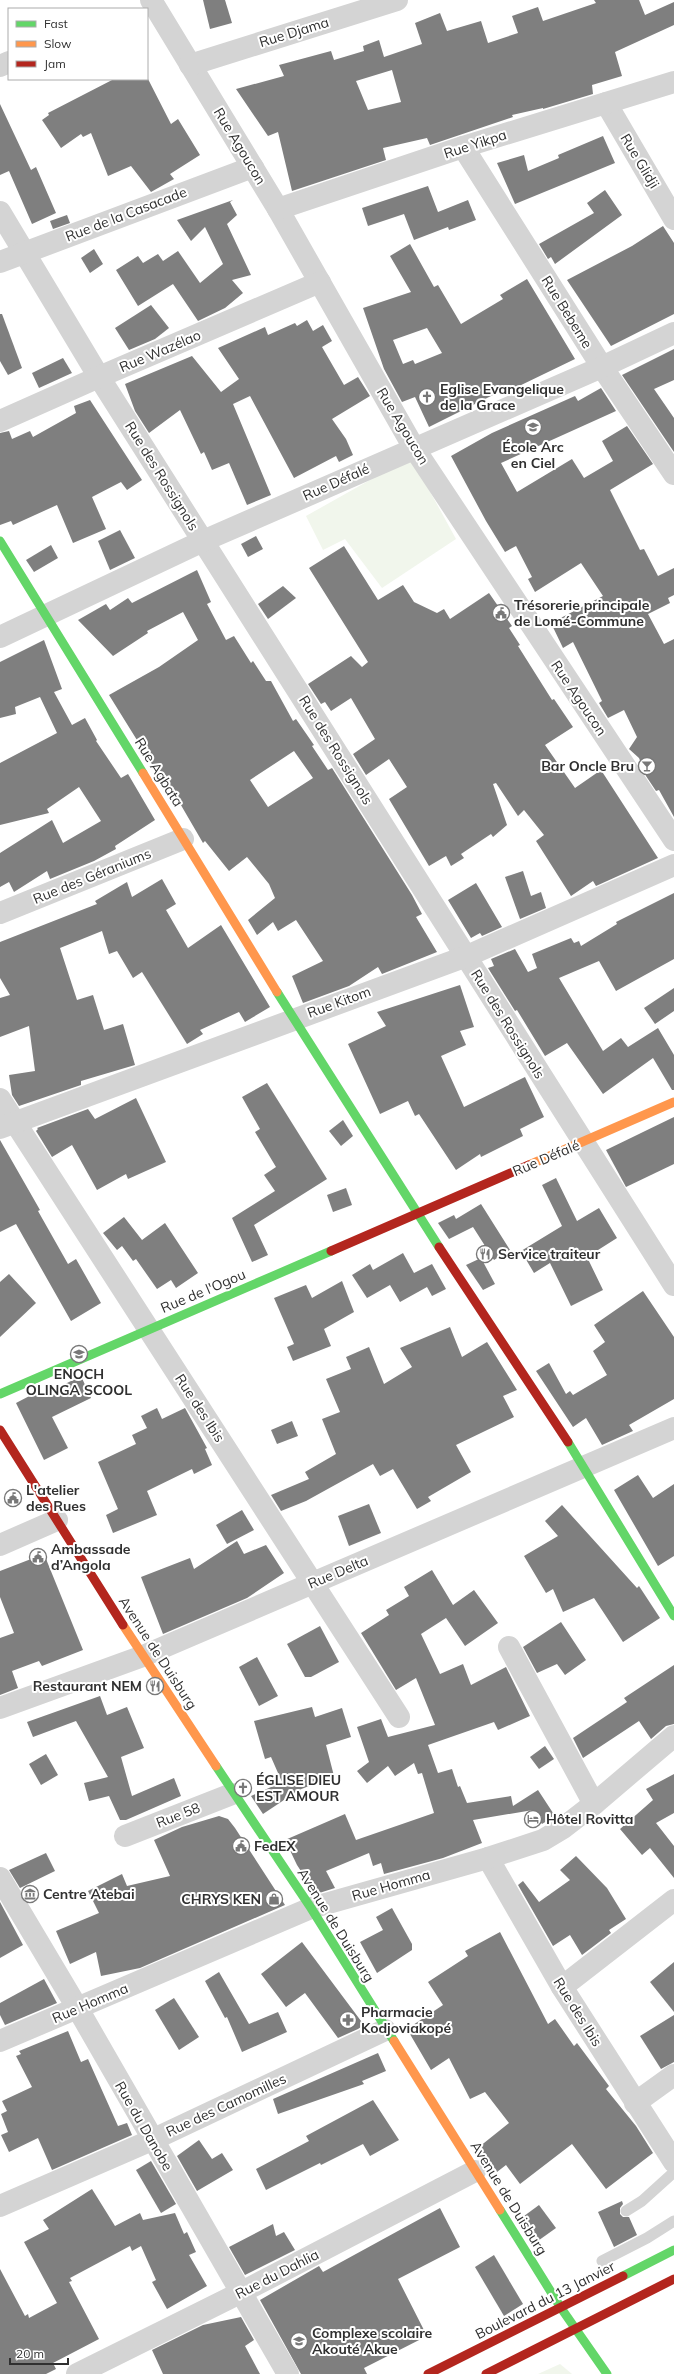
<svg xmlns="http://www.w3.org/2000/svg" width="674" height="2374" font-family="Mulish,sans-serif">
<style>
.green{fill:#f1f6ec}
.building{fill:#7f7f7f;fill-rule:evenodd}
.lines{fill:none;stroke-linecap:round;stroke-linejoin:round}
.lane{stroke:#d4d4d4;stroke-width:11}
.street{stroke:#d4d4d4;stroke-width:22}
.fast{stroke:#63d668;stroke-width:9}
.slow{stroke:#ff974d;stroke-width:9}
.jam{stroke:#b3261e;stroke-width:9}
.labels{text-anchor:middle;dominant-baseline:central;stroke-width:4;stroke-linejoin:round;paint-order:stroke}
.street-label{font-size:14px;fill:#303030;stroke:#fff}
.poi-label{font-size:14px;font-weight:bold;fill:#303030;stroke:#fff;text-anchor:start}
</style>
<rect width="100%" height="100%" fill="#fff"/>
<g class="green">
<polygon points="411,457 456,539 382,588 345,539 323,550 306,516"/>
<polygon points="560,2364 572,2374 538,2374"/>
</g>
<g class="building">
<polygon points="203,0 225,0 232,23 210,29"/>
<path d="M594,0H639L645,15L674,2V25L615,52L622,76L592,85L593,94L543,109V108L512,115L513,117L430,145L427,138L383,148L386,160L292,191L278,132L268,136L236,89L284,76L279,65L331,51L334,60L364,51L363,46L379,40L384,57L422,44L415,23L440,13L447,31L481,21L488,43L518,33L512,16L538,7L543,21L596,3ZM392,70L401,102L368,110L356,81Z"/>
<polygon points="114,79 148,79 171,124 178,119 200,155 170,174 174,179 151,192 131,166 108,176 91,133 83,137 81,134 61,148 42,120 49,115 48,113"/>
<polygon points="0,104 31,170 36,167 56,213 32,224 9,171 0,175"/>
<polygon points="603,136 615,163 515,204 497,163 524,155 528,171 559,158 558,155"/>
<polygon points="428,186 438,212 468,200 476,220 449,230 448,227 414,240 404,214 368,226 362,208"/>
<polygon points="605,190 622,215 555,264 551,257 548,259 539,244 594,213 587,203"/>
<polygon points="233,200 230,202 237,215 227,224 251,275 232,280 243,293 225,308 198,321 173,284 138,306 116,270 138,256 143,263 158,254 163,261 178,251 200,283 223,264 205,227 191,241 177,220"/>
<polygon points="67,215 70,223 53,229 50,221"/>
<polygon points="663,226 674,243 674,314 611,346 567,280 632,246"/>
<path d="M410,244L434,287L438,285L461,324L503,299L500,295L527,279L575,359L515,388L513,385L429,427L415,397L402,402L384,369L363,308L411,292L390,256ZM427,328L442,353L415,364L413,360L403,364L393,340Z"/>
<polygon points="94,249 103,264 90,273 81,258"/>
<polygon points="151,305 169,328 155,339 129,350 115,328"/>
<polygon points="0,314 2,314 22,368 8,375 0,361"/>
<polygon points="307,320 313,331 323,325 332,341 322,347 344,385 358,377 370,396 332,419 346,439 353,455 339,462 336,456 294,478 250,396 233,404 271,495 247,505 229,463 212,470 204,452 201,454 180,410 149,433 135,411 125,384 192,356 221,392 239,379 218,348 265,327 268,335 295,323 297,326"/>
<polygon points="674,349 674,380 654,389 674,418 674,452 622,375"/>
<polygon points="63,358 72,373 39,388 32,373"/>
<polygon points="601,388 616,411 501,463 517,492 572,459 584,478 613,461 602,441 627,426 653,464 610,490 640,550 644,549 658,576 674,568 674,595 668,598 670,603 648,614 664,644 674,639 674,817 659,790 656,791 646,776 639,758 629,749 637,737 624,710 608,718 599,703 602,701 573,642 563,648 551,623 603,596 581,563 535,592 528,579 532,577 516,546 505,552 486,521 451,456 492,433 575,396 578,401"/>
<polygon points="90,400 142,480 127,490 121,482 92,497 106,529 73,543 57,505 13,525 11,521 0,525 0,433 9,431 12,439 30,431 33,437 76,413 74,406"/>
<polygon points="120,530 135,558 110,570 98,541"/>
<polygon points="256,536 263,549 248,557 241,544"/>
<polygon points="51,545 58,558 34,572 26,560"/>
<polygon points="344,546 378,600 403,585 414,602 437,613 444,609 450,619 489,593 512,626 509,628 520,645 518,646 552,700 554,699 573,727 545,745 575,788 601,770 658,858 596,886 593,881 571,896 536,841 544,835 524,810 518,816 496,783 493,784 507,825 493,837 491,834 461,854 464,858 451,866 446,856 429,866 389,799 407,787 389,759 366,775 353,754 375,739 351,698 331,711 325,702 321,704 308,684 351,656 362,667 368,662 309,568"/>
<path d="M197,570L211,602L207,604L226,640L234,636L251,663L253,661L266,681H271L293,721L296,719L314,745L312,746L328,770L332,768L412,895L422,914L416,917L437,952L382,974L378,967L349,986L303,1003L292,976L323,961L296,920L278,931L273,922L257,935L248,920L275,898L269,884L247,857L229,871L205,841L203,843L171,788L168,790L109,695L159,667L198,640L183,612L147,631L148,633L113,656L78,620L106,604L110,610L128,598L132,603ZM294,751L313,778L268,807L250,780Z"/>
<polygon points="283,586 296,598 268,619 258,604"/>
<polygon points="44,640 62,689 54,692 72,725 85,718 97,740 96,741 121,778 128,774 155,820 115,846 116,849 94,861 50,879 47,871 14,892 9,882 0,887 0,853 52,820 63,843 101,821 79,787 47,809 49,813 0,825 0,763 57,733 40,697 15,707 16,714 0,718 0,662"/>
<polygon points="523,871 531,896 541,892 546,908 520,919 505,877"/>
<polygon points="162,879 176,904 166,910 188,948 221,925 270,1007 245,1022 239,1012 200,1030 203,1034 187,1044 142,972 133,978 117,951 109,954 102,931 60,948 77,1000 93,995 104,1030 123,1024 135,1065 81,1081 81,1085 19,1106 12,1095 9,1075 35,1071 29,1026 0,1037 0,998 10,995 0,978 0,942 97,904 95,901 127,882 132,897"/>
<polygon points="476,883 502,927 482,936 480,933 471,938 448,900"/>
<polygon points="674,893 674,959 616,991 599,961 559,978 603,1051 621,1038 628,1047 658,1028 674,1055 674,1090 672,1090 653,1058 603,1094 567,1043 545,1056 517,1010 515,1011 488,968 494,966 491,959 515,949 528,972 537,968 532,954 571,938 574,943 579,941 581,946 617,924 616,922"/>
<polygon points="460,985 474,1027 460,1031 466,1045 441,1056 464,1107 525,1077 544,1117 520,1129 523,1136 481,1157 480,1154 456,1170 419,1114 415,1116 408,1101 380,1114 348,1044 386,1026 377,1012"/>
<polygon points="674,988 674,1011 655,1024 644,1008"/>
<polygon points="267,1083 327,1179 254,1225 268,1255 252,1262 232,1218 275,1191 264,1175 276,1167 255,1132 260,1129 242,1097"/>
<polygon points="136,1098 166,1162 128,1179 126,1174 97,1190 72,1145 52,1157 36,1131 38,1129 37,1128 88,1109 95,1119"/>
<polygon points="674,1117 674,1164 626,1187 606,1150"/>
<polygon points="343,1120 353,1136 341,1146 329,1131"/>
<polygon points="0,1140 40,1210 38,1211 68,1264 76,1259 101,1303 71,1321 16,1224 0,1232"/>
<polygon points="556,1178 577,1221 599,1208 617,1238 587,1257 603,1290 571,1306 550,1263 534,1273 521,1251 562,1226 542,1185"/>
<polygon points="346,1188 352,1205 333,1212 327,1195"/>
<polygon points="481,1204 510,1250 494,1260 473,1227 449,1239 438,1223 454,1215 456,1219"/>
<polygon points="124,1217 142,1240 165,1223 198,1273 176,1288 171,1280 157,1289 136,1259 133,1261 122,1246 117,1250 103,1233"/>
<polygon points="403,1253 414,1273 432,1264 446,1289 432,1296 427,1287 400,1302 390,1285 367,1298 352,1275 370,1264 373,1270"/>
<polygon points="481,1258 495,1284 483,1290 466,1265"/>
<polygon points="9,1274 36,1303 0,1337 0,1282"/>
<polygon points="342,1281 354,1312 324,1329 331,1346 293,1361 287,1347 294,1344 274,1298 306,1285 312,1298"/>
<polygon points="643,1291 674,1337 674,1399 629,1425 633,1431 602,1445 586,1418 573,1427 536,1371 549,1363 566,1394 570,1391 573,1395 607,1375 593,1351 605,1342 594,1325"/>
<polygon points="450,1327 462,1357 487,1342 517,1390 503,1396 514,1417 456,1445 471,1472 428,1497 431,1501 417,1509 393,1469 380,1476 373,1464 306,1501 281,1511 271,1495 309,1479 305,1472 336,1454 322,1419 340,1412 326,1379 351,1369 346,1357 369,1347 384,1384 412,1367 400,1348"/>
<polygon points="81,1376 91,1398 52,1417 68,1448 44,1460 16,1403 39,1391 41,1396"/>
<polygon points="157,1408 162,1419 185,1408 207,1448 205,1449 212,1465 194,1474 192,1469 147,1491 157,1515 113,1533 106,1515 118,1509 98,1462 136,1444 132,1435 147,1428 141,1416"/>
<polygon points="292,1421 298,1436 277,1444 271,1430"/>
<polygon points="638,1475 653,1498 674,1484 674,1556 658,1566 614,1490"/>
<polygon points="369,1504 381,1533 349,1546 338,1516"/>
<polygon points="562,1505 637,1588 639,1586 660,1618 623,1642 594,1598 563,1612 553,1589 546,1593 524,1556 558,1536 545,1521"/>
<polygon points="242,1510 254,1530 227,1544 216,1525"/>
<polygon points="237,1541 244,1554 266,1545 284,1573 247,1598 163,1634 141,1577 190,1558 194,1569"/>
<polygon points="44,1554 83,1650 42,1666 39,1661 12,1671 18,1688 0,1695 0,1638 14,1633 0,1597 0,1571"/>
<polygon points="432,1570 453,1605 474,1590 498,1623 465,1646 446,1618 421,1634 440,1674 463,1664 471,1685 506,1667 530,1716 498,1730 494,1722 428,1745 438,1773 452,1769 458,1787 460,1786 467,1803 511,1796 513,1806 538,1790 555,1816 542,1824 533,1810 473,1820 482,1843 443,1858 384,1874 381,1863 373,1866 369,1853 326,1871 335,1888 316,1894 297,1865 285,1840 345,1814 356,1840 434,1813 422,1773 418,1774 414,1763 395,1776 388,1766 367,1783 357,1771 369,1762 357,1727 381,1719 388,1737 435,1725 416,1678 396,1690 361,1633 389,1615 386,1610 409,1596 404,1587"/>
<polygon points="561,1622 586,1660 565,1675 557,1664 537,1673 523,1647"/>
<polygon points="320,1626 339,1662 311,1677 305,1677 287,1644"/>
<polygon points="257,1657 278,1696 259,1706 239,1667"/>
<polygon points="674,1665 674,1724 666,1726 651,1739 639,1721 583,1758 573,1738 627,1702 624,1698"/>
<polygon points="100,1696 107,1715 127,1707 144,1748 121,1757 132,1796 174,1778 181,1796 126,1820 120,1820 109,1796 89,1801 84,1783 108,1777 76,1721 33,1737 27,1722"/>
<polygon points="312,1707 315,1717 342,1708 351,1737 326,1745 334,1776 299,1790 263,1814 251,1796 282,1782 271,1757 265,1759 254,1721"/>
<polygon points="545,1746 554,1759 539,1769 530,1757"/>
<polygon points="46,1754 58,1775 41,1785 29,1764"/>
<polygon points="674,1774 674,1813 656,1823 674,1846 674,1878 650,1848 642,1855 620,1829 653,1800 646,1789"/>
<polygon points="219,1816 228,1819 235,1828 285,1905 140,1968 101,1976 96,1952 70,1964 56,1931 99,1913 88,1891 122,1874 127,1886 170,1876 154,1840 182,1827"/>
<polygon points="46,1853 55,1871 20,1888 9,1870"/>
<polygon points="576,1856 607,1888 626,1919 609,1930 611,1933 582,1955 570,1935 553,1946 518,1885 523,1881 539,1902 570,1880 560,1870"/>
<polygon points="0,1902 23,1945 0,1958"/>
<polygon points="392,1908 412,1944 412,1950 377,1973 360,1942 383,1930 376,1917"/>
<polygon points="500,1932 548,2024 555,2019 574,2046 577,2043 609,2086 606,2089 636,2126 653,2153 606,2189 572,2144 520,2184 506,2165 497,2172 479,2147 509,2123 485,2092 470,2099 449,2058 431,2070 407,2029 443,2005 428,1982 468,1956 465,1951"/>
<polygon points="302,1942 364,2025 358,2029 338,2038 305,1993 286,2007 261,1974"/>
<polygon points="674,1962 674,2012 650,1982"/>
<polygon points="219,1972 249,2024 278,2012 287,2032 242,2052 227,2017 225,2018 205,1981"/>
<polygon points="44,1979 57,2003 5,2025 0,2015 0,2003"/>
<polygon points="174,1998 199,2037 179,2050 155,2010"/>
<polygon points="674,2015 674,2062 661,2069 640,2036"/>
<polygon points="68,2031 81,2062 88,2059 118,2126 127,2123 132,2135 52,2170 38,2138 9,2152 1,2135 8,2132 1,2114 7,2111 2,2101 32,2087 16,2056 21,2054 19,2051"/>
<polygon points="378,2053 386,2071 362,2081 364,2084 278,2114 273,2099"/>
<polygon points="373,2100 399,2140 370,2156 363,2144 321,2165 320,2163 266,2190 256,2169 309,2141 306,2136"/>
<polygon points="199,2140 212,2159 222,2153 233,2170 197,2191 177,2156"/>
<polygon points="151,2161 176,2204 161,2213 136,2170"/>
<polygon points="92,2189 115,2226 140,2213 143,2220 175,2213 184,2234 187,2232 196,2252 189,2255 207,2286 167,2309 152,2282 156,2280 141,2246 132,2251 130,2246 70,2278 72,2281 69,2282 99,2339 53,2363 56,2369 46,2374 0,2374 0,2269 25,2316 28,2314 29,2318 57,2303 24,2242 49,2229 43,2220"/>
<polygon points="622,2201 623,2204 620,2208 620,2214 623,2217 629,2217 637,2235 614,2247 598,2212"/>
<polygon points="539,2205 556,2228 535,2243 520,2219"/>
<polygon points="440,2208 460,2247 398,2279 427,2336 364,2368 367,2374 301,2374 260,2300 319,2266 323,2272"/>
<polygon points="273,2224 276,2236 284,2232 295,2250 245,2275 229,2247"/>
<polygon points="494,2255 523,2304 504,2316 475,2267"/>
<polygon points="241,2317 254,2340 245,2346 260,2374 163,2374 152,2350 203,2325"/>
</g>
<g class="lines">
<g class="lane">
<polyline points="626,2211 642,2201 674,2172"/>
<polyline points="602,2261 647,2238 674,2221"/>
</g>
<g class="street">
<polyline points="151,0 278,209 414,448 674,840"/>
<polyline points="190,65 397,0"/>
<polyline points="0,66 9,62"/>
<polyline points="606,103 674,219"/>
<polyline points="463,147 602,367 674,474"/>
<polyline points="278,209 463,147 674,82"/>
<polyline points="0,212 99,377 674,1285"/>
<polyline points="0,262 253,167"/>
<polyline points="0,421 99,377 320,282"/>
<polyline points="0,637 203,541 602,367 674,333"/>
<polyline points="0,913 183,839"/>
<polyline points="0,1099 399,1717"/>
<polyline points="0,1128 467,956 674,865"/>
<polyline points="0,1545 57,1520"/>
<polyline points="509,1647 594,1804"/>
<polyline points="0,1708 143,1656 674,1428"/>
<polyline points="125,1836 232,1794"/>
<polyline points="488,1858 562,1987 674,2162"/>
<polyline points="0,1878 78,2009 288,2374"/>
<polyline points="562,1987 674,1900"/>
<polyline points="0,2041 311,1908 488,1858 543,1840 563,1828 594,1804 674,1736"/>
<polyline points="635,2103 674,2075"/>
<polyline points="0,2206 152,2140 385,2030"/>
<polyline points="77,2374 240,2293 475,2171"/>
</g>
<g class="fast">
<polyline points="0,541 143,773"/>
<polyline points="277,992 439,1247"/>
<polyline points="0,1394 331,1251"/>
<polyline points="568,1442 674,1616"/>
<polyline points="216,1766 311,1908 394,2041"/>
<polyline points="500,2210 561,2308 607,2374"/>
<polyline points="623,2276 674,2250"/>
</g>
<g class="slow">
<polyline points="143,773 277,992"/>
<polyline points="529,1165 674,1102"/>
<polyline points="123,1625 216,1766"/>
<polyline points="394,2041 500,2210"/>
</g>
<g class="jam">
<polyline points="439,1247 568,1442"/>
<polyline points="331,1251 529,1165"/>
<polyline points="0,1430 123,1625"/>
<polyline points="428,2374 623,2276"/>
<polyline points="486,2374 674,2279"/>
</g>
</g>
<defs>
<g id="church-ring" transform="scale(0.9)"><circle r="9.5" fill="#fff" stroke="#787878" stroke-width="1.5"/><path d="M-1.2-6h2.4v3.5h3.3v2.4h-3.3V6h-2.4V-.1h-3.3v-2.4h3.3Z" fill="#787878"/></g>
<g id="school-ring" transform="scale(0.9)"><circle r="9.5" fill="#fff" stroke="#787878" stroke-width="1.5"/><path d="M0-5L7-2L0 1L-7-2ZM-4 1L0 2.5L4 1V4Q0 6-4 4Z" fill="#787878"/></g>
<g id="civic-ring" transform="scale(0.9)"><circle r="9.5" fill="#fff" stroke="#787878" stroke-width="1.5"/><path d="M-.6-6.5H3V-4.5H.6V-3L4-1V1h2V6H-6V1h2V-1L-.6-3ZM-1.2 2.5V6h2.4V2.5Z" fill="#787878"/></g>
<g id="bar-ring" transform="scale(0.9)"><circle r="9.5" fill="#fff" stroke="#787878" stroke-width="1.5"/><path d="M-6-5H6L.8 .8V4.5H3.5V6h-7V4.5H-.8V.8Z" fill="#787878"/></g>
<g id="restaurant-ring" transform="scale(0.9)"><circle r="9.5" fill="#fff" stroke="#787878" stroke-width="1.5"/><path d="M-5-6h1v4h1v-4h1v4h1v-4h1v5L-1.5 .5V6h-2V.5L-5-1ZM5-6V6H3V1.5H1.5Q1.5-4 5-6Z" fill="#787878"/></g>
<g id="hotel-ring" transform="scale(0.9)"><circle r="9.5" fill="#fff" stroke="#787878" stroke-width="1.5"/><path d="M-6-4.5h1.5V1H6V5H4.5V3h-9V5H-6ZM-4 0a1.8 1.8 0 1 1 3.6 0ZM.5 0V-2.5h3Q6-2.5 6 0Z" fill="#787878"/></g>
<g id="museum-ring" transform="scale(0.9)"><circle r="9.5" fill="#fff" stroke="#787878" stroke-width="1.5"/><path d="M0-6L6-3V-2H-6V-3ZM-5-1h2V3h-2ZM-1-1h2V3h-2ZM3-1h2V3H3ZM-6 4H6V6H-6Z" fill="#787878"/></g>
<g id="shop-ring" transform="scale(0.9)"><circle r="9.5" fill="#fff" stroke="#787878" stroke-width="1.5"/><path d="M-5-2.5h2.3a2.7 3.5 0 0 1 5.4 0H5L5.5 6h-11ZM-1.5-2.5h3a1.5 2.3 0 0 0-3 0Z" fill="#787878"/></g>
<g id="pharmacy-ring" transform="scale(0.9)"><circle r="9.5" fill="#fff" stroke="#787878" stroke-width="1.5"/><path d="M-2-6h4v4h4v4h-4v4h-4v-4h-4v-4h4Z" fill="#787878"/></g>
</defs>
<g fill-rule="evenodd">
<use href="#church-ring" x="427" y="397"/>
<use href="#school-ring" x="533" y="427"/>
<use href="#civic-ring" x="501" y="613"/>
<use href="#bar-ring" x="647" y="766"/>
<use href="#restaurant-ring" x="485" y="1254"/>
<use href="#school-ring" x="79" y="1354"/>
<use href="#civic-ring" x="13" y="1498"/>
<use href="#civic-ring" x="38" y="1557"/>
<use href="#restaurant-ring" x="155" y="1686"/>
<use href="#church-ring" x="243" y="1788"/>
<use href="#hotel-ring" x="533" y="1819"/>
<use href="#civic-ring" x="241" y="1846"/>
<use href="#museum-ring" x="30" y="1894"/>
<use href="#shop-ring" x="274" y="1899"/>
<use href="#pharmacy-ring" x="348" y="2020"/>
<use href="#school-ring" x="299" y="2341"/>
</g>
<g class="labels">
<g class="street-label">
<text transform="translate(294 32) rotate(-17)">Rue Djama</text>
<text transform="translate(475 144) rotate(-18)">Rue Yikpa</text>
<text transform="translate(240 146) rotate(59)">Rue Agoucon</text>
<text transform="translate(640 161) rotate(59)">Rue Glidji</text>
<text transform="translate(126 214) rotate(-21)">Rue de la Casacade</text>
<text transform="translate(567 312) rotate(58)">Rue Bebeme</text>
<text transform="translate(160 351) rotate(-23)">Rue Wazélao</text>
<text transform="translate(403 426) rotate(59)">Rue Agoucon</text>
<text transform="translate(162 476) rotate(58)">Rue des Rossignols</text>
<text transform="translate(336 482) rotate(-24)">Rue Défalé</text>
<text transform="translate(579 698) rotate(56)">Rue Agoucon</text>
<text transform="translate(336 750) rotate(58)">Rue des Rossignols</text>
<text transform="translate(159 772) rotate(58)">Rue Agbata</text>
<text transform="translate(92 876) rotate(-22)">Rue des Géraniums</text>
<text transform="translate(339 1002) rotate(-20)">Rue Kitom</text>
<text transform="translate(508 1024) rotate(58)">Rue des Rossignols</text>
<text transform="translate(546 1158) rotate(-23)">Rue Défalé</text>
<text transform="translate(203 1291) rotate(-23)">Rue de l'Ogou</text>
<text transform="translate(200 1408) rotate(57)">Rue des Ibis</text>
<text transform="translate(338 1572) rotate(-23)">Rue Delta</text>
<text transform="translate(158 1653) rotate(57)">Avenue de Duisburg</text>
<text transform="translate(178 1815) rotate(-21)">Rue 58</text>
<text transform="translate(391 1885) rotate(-16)">Rue Homma</text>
<text transform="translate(336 1925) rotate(58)">Avenue de Duisburg</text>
<text transform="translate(90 2003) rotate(-23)">Rue Homma</text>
<text transform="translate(578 2012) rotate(58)">Rue des Ibis</text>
<text transform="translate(226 2105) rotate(-25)">Rue des Camomilles</text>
<text transform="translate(144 2126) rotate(60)">Rue du Danobe</text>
<text transform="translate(509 2198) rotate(58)">Avenue de Duisburg</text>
<text transform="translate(277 2274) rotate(-27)">Rue du Dahlia</text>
<text transform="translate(545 2300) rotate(-27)">Boulevard du 13 Janvier</text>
</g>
<g class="poi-label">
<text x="440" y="389">Eglise Evangelique<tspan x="440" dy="16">de la Grace</tspan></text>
<text x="533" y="447" text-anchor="middle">École Arc<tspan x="533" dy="16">en Ciel</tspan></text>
<text x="514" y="605">Trésorerie principale<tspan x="514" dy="16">de Lomé-Commune</tspan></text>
<text x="634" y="766" text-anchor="end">Bar Oncle Bru</text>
<text x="498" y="1254">Service traiteur</text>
<text x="79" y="1374" text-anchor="middle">ENOCH<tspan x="79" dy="16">OLINGA SCOOL</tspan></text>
<text x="26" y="1490">L'atelier<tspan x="26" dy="16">des Rues</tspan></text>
<text x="51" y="1549">Ambassade<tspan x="51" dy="16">d’Angola</tspan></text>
<text x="142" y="1686" text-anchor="end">Restaurant NEM</text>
<text x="256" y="1780">ÉGLISE DIEU<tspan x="256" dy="16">EST AMOUR</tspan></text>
<text x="546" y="1819">Hôtel Rovitta</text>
<text x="254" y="1846">FedEX</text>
<text x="43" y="1894">Centre Atebai</text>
<text x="261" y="1899" text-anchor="end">CHRYS KEN</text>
<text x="361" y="2012">Pharmacie<tspan x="361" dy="16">Kodjoviakopé</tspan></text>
<text x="312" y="2333">Complexe scolaire<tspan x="312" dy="16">Akouté Akue</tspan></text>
</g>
</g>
<rect x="8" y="8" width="140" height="72" fill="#ffffff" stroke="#acacac"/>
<rect x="16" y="21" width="20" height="6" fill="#63d668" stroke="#acacac"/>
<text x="44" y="28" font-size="12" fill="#303030">Fast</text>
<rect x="16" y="41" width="20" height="6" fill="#ff974d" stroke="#acacac"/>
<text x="44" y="48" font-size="12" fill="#303030">Slow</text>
<rect x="16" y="61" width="20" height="6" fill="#b3261e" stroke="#acacac"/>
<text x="44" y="68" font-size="12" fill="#303030">Jam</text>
<path d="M10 2358v6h58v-6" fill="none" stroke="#303030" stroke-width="2"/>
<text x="16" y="2358" font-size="12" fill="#303030" stroke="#ffffff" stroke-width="3" paint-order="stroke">20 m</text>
</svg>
